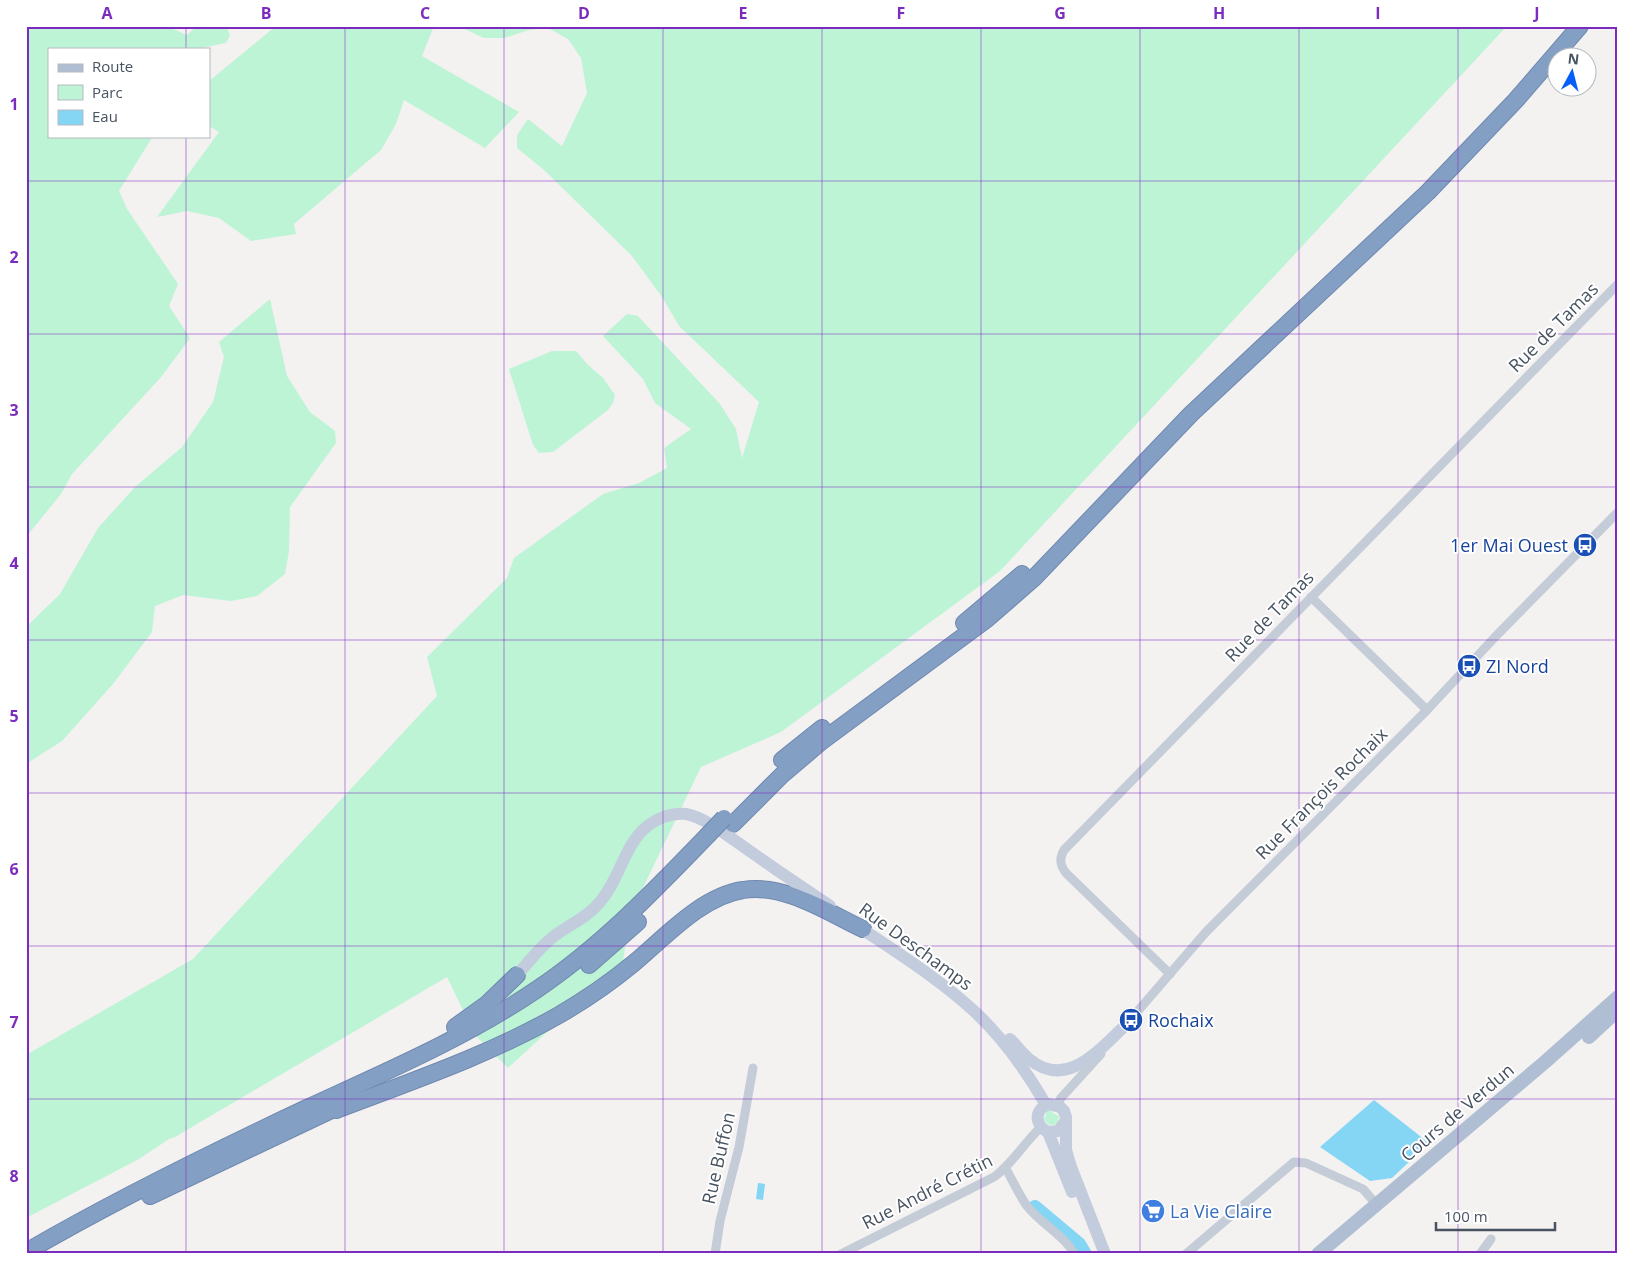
<svg xmlns="http://www.w3.org/2000/svg" width="1644" height="1280" font-family="'Open Sans',sans-serif">
<style>
.green{fill:#bdf4d6}
.water{fill:#85d5f5}
.lines{fill:none;stroke-linecap:round;stroke-linejoin:round}
.river{stroke:#85d5f5;stroke-width:14}
.highway-casing{stroke:#6f89b0;stroke-width:18}
.street{stroke:#c4ccd7;stroke-width:9}
.secondary{stroke:#c2ccdc;stroke-width:12}
.primary{stroke:#afbed2;stroke-width:14}
.highway{stroke:#849fc4;stroke-width:16}
.highway-bridge-casing{stroke:#6f89b0;stroke-width:18;stroke-linecap:butt}
.highway-bridge{stroke:#849fc4;stroke-width:16}
.grid{fill:none;stroke:#7b2cbf;stroke-width:1;stroke-opacity:0.55}
.labels{text-anchor:middle;dominant-baseline:central;stroke-width:4;stroke-linejoin:round;paint-order:stroke}
.street-label{font-size:18px;fill:#475361;stroke:#fff}
.transit-label{font-size:18px;fill:#164399;stroke:#fff;text-anchor:start}
.shop-label{font-size:18px;fill:#366cbe;stroke:#fff;text-anchor:start}
.neatline{fill:none;stroke:#7b2cbf;stroke-width:2}
.grid-label{font-size:16px;text-anchor:middle;font-weight:bold;fill:#7b2cbf}
</style>
<rect width="100%" height="100%" fill="#f4f1f1"/>
<g class="green">
<polygon points="26,26 166,26 187,35 197,26 226,26 230,35 226,43 196,49 49,49 49,136 153,136 119,191 127,209 178,284 169,306 190,338 162,376 72,474 61,494 26,537"/>
<polygon points="276,26 434,26 422,56 519,112 485,148 404,100 396,124 381,150 294,224 296,234 251,241 219,218 187,211 157,217 219,132 209,126 209,81"/>
<polygon points="458,26 1507,26 1000,571 781,732 701,767 629,917 623,962 508,1068 475,1035 447,977 175,1137 169,1139 139,1159 26,1218 26,1055 193,959 437,696 427,657 507,578 514,558 603,494 639,483 667,468 664,448 691,429 655,403 643,379 603,336 627,314 638,316 720,404 736,429 742,458 759,402 679,326 662,297 632,256 544,170 517,148 517,135 528,119 562,146 587,93 581,58 568,39 548,28 529,30 504,38 484,38"/>
<polygon points="270,299 287,376 310,412 335,431 336,443 290,507 289,551 285,574 257,596 231,601 183,595 155,606 152,632 113,684 62,741 26,764 26,627 60,594 98,528 135,487 182,447 213,402 224,357 219,342"/>
<polygon points="552,351 576,351 587,364 603,378 615,395 613,403 608,410 553,452 539,453 533,445 509,369"/>
<path d="M1052,1110L1053,1113L1059,1116C1058,1127 1048,1128 1044,1119L1047,1111Z"/>
</g>
<g class="water">
<polygon points="1374,1100 1429,1143 1392,1178 1370,1181 1320,1147"/>
<polygon points="758,1183 765,1184 763,1200 756,1199"/>
</g>
<g class="lines">
<polyline class="river" points="1035,1207 1079,1244 1085,1254"/>
<g class="highway-casing">
<g id="highway">
<polyline points="964,623 1022,574"/>
<polyline points="782,760 822,728"/>
<polyline points="733,824 782,775 822,741 987,619 1034,578 1191,414 1428,192 1516,100 1580,26"/>
<polyline points="589,965 638,922"/>
<polyline points="455,1027 487,1004 517,975"/>
<path d="M336,1110C412,1081 489,1055 559,1015C585,1000 611,982 634,963C665,937 702,896 743,890C784,883 827,912 863,929"/>
<polyline points="150,1196 344,1104"/>
<path d="M26,1252C117,1199 211,1153 307,1108C385,1072 465,1038 536,990C600,947 653,892 707,836"/>
</g>
</g>
<g class="street">
<polyline points="1311,597 1427,710"/>
<path d="M1170,974L1066,873C1060,865 1059,859 1064,850L1618,284"/>
<polyline points="1124,1027 1206,932 1427,710 1496,636 1618,512"/>
<polyline points="1057,1105 1061,1098 1101,1054"/>
<path d="M1006,1169C1013,1181 1019,1195 1027,1206C1040,1223 1065,1236 1074,1254"/>
<polyline points="715,1254 720,1221 739,1147 753,1068"/>
<path d="M841,1254L994,1177C1013,1163 1024,1143 1041,1127"/>
<polyline points="1186,1254 1294,1162 1306,1163 1363,1189 1376,1204"/>
<polyline points="1480,1254 1491,1239"/>
</g>
<g class="secondary">
<path d="M856,925C896,952 938,978 974,1011C1003,1038 1026,1070 1046,1105"/>
<path d="M517,975C529,962 539,948 553,937C568,925 587,918 599,903C619,881 623,849 644,829C655,819 671,812 686,814C706,817 737,843 754,854C779,872 805,889 830,906"/>
<path d="M1010,1039C1017,1046 1022,1053 1029,1059C1068,1091 1100,1048 1127,1024"/>
<path d="M1065,1122L1058,1131L1048,1132C1034,1125 1034,1109 1049,1104L1060,1107L1064,1111L1066,1117V1150L1071,1167L1105,1254"/>
<polyline points="1048,1132 1072,1192"/>
</g>
<g class="primary">
<polyline points="1589,1037 1618,1010"/>
<polyline points="1318,1254 1545,1062 1618,997"/>
</g>
<use href="#highway" class="highway"/>
<g class="highway-bridge-casing">
<polyline id="highway-bridge" points="707,836 724,818"/>
</g>
<use href="#highway-bridge" class="highway-bridge"/>
</g>
<path class="grid" d="M186,26V49M345,26V1254M504,26V1254M663,26V1254M822,26V1254M981,26V1254M1140,26V1254M1299,26V1254M1458,26V1254M186,136V1254M26,181H1618M26,334H1618M26,487H1618M26,640H1618M26,793H1618M26,946H1618M26,1099H1618"/>
<defs>
<g id="bus-disc" transform="scale(1.25)"><circle r="9.5" fill="#1a4fb4" stroke="#fff"/><path d="M-5-6H5V4H4V6H2V4H-2V6H-4V4H-5ZM-3.5-4V0h7V-4ZM-3.5 1.2v1.5H-2V1.2ZM2 1.2v1.5H3.5V1.2Z" fill="#fff"/></g>
<g id="supermarket-disc" transform="scale(1.25)"><circle r="9.5" fill="#3f7fe0" stroke="#fff"/><path d="M-6-5.5h2.5l.6 2H6L4.5 2H-2.5L-4.4-4H-6ZM-1.5 3.2a1.3 1.3 0 1 0 .1 0ZM3 3.2a1.3 1.3 0 1 0 .1 0Z" fill="#fff"/></g>
</defs>
<g fill-rule="evenodd">
<use href="#bus-disc" x="1585" y="545"/>
<use href="#bus-disc" x="1469" y="666"/>
<use href="#bus-disc" x="1131" y="1020"/>
<use href="#supermarket-disc" x="1153" y="1211"/>
</g>
<g class="labels">
<g class="street-label">
<text transform="translate(1553 327) rotate(-45)">Rue de Tamas</text>
<text transform="translate(1269 616) rotate(-46)">Rue de Tamas</text>
<text transform="translate(1321 793) rotate(-45)">Rue François Rochaix</text>
<text transform="translate(916 946) rotate(36)">Rue Deschamps</text>
<text transform="translate(1457 1112) rotate(-40)">Cours de Verdun</text>
<text transform="translate(718 1158) rotate(-77)">Rue Buffon</text>
<text transform="translate(927 1191) rotate(-27)">Rue André Crétin</text>
</g>
<g class="transit-label">
<text x="1568" y="545" text-anchor="end">1er Mai Ouest</text>
<text x="1486" y="666">ZI Nord</text>
<text x="1148" y="1020">Rochaix</text>
</g>
<g class="shop-label">
<text x="1170" y="1211">La Vie Claire</text>
</g>
</g>
<rect width="1644" height="1280" fill="none" stroke="#ffffff" stroke-width="55"/>
<rect x="48" y="48" width="162" height="90" fill="#ffffff" stroke="#b5bac0"/>
<rect x="58" y="64" width="25" height="8" fill="#afbed2" stroke="#b5bac0"/>
<text x="92" y="72" font-size="15" fill="#475361">Route</text>
<rect x="58" y="85" width="25" height="15" fill="#bdf4d6" stroke="#b5bac0"/>
<text x="92" y="98" font-size="15" fill="#475361">Parc</text>
<rect x="58" y="110" width="25" height="15" fill="#85d5f5" stroke="#b5bac0"/>
<text x="92" y="122" font-size="15" fill="#475361">Eau</text>
<g transform="translate(1572 72) rotate(7)"><circle r="24" fill="#ffffff" stroke="#b5bac0"/>
<path d="M0-4L9 19L0 12L-9 19Z" fill="#065df9"/>
<text y="-8" font-size="14" font-weight="bold" text-anchor="middle" fill="#475361">N</text>
</g>
<path d="M1436 1222v8h119v-8" fill="none" stroke="#475361" stroke-width="2.5"/>
<text x="1444" y="1222" font-size="15" fill="#475361" stroke="#ffffff" stroke-width="4" paint-order="stroke">100 m</text>
<rect x="28" y="28" width="1588" height="1224" class="neatline"/>
<g class="grid-label">
<text x="107" y="19">A</text>
<text x="266" y="19">B</text>
<text x="425" y="19">C</text>
<text x="584" y="19">D</text>
<text x="743" y="19">E</text>
<text x="901" y="19">F</text>
<text x="1060" y="19">G</text>
<text x="1219" y="19">H</text>
<text x="1378" y="19">I</text>
<text x="1537" y="19">J</text>
<text x="14" y="110">1</text>
<text x="14" y="263">2</text>
<text x="14" y="416">3</text>
<text x="14" y="569">4</text>
<text x="14" y="722">5</text>
<text x="14" y="875">6</text>
<text x="14" y="1028">7</text>
<text x="14" y="1182">8</text>
</g>
</svg>
